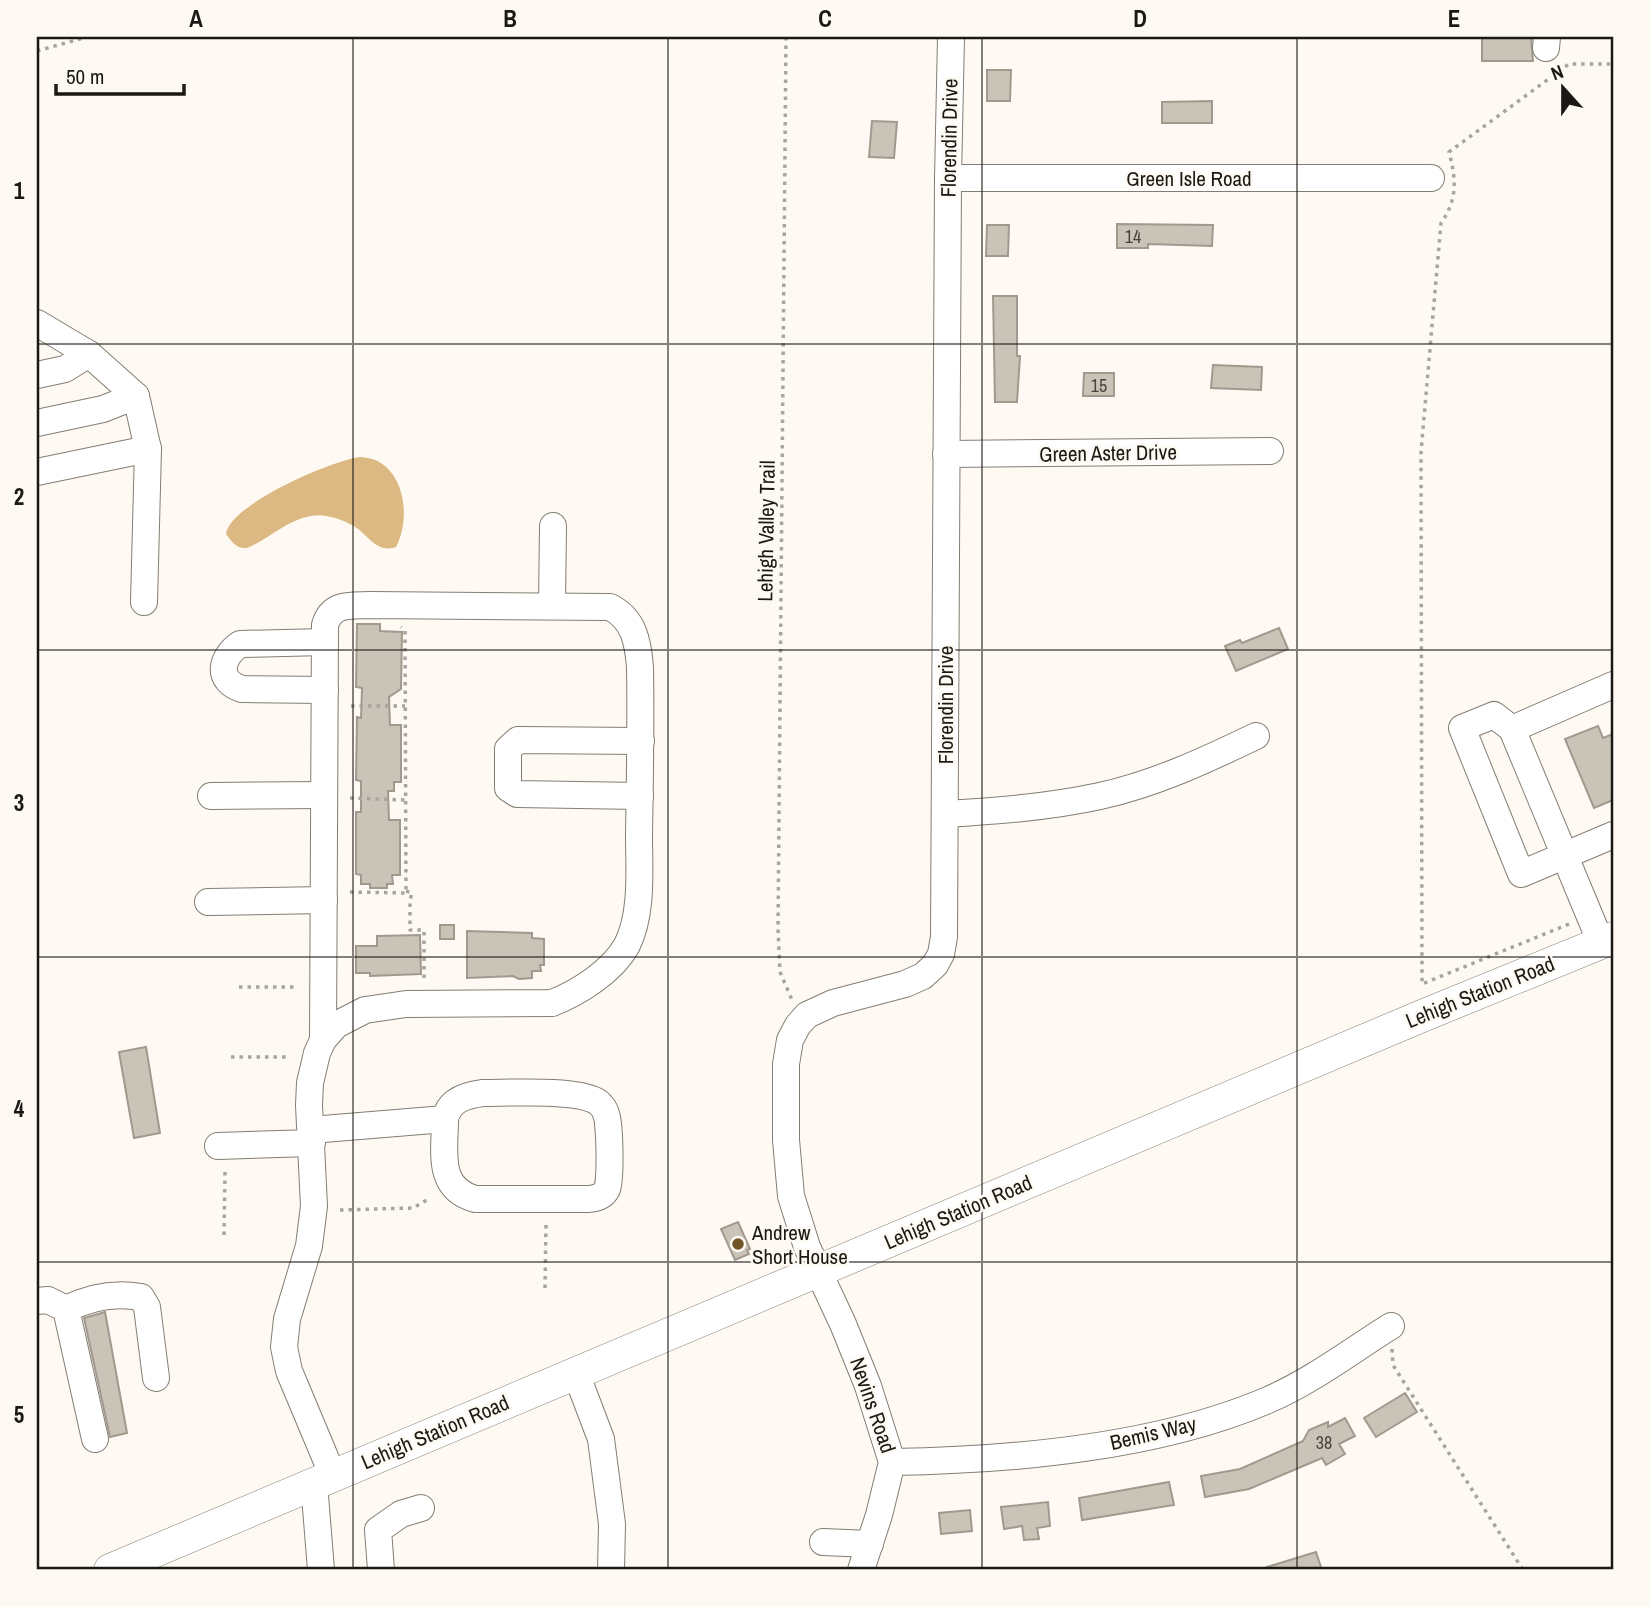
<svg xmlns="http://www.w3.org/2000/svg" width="1650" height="1607" font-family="'Archivo Narrow',sans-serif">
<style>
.water{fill:#dcb982}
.building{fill:#cac3b7;stroke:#a0998e;stroke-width:2}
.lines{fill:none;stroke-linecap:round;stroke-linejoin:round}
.minor-casing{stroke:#837d72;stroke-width:28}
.major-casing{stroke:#837d72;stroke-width:33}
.path{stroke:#a8a59f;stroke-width:3.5;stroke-dasharray:3.5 5;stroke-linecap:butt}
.minor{stroke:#fff;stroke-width:26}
.major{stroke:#fff;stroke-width:32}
.grid{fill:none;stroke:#1b1915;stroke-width:2;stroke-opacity:0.55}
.poi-dot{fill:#715628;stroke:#fefaf3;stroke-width:2.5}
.labels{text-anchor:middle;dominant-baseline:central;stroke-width:5;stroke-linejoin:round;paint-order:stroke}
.number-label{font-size:18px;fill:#47443e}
.street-label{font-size:21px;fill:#1b1915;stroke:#fefaf3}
.poi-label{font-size:21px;fill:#1b1915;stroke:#fefaf3;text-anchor:start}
.neatline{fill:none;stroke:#1b1915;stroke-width:2.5}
.grid-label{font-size:23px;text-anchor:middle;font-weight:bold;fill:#1b1915}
</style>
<rect width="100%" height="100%" fill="#fefaf3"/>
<path class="water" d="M360,457C403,458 413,515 396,547C378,553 371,539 358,529C347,521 326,513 311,516C287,520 269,539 247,548C236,549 232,542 226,534C230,504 331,461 360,457Z"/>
<g class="building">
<polygon points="1482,37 1531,37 1533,61 1482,61"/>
<polygon points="987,70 1011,70 1010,101 987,101"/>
<polygon points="1212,101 1212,123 1162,123 1162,102"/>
<polygon points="872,121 897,122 894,158 869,157"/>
<polygon points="1117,224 1213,225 1212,246 1148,244 1148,248 1117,248"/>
<polygon points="987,225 1009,225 1008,256 986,256"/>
<polygon points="993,296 1017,296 1017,356 1020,356 1017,402 995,402"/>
<polygon points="1213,365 1262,367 1261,390 1211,388"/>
<polygon points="1084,373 1114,373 1114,396 1083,396"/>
<polygon points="357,624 380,624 380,631 402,632 401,689 389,697 390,725 401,725 401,782 394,782 394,791 388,791 389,820 400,820 400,875 392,875 393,884 387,884 387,888 370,888 370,884 361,884 361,875 356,874 356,812 361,812 361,781 356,780 357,717 361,718 362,688 356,687"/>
<polygon points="1279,628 1288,649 1236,671 1225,646 1240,640 1242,643"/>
<polygon points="1598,726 1603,738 1613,734 1613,800 1594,808 1565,739"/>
<rect x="440" y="925" width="14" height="14"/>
<polygon points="467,931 532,933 532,938 544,939 544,965 540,965 541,971 532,971 532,978 519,979 513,976 467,978"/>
<polygon points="420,935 421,974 370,976 370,973 356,973 356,946 377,946 377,936"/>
<polygon points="146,1047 160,1133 134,1138 119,1052"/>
<polygon points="738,1222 750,1249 747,1250 749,1254 735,1260 721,1229"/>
<polygon points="105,1312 127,1433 110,1437 84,1318"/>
<polygon points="1405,1393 1417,1412 1376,1437 1364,1418"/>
<polygon points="1345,1418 1355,1436 1339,1444 1345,1454 1326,1465 1322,1458 1249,1489 1205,1497 1201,1476 1240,1469 1303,1441 1309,1430 1328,1422 1328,1427"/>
<polygon points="1169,1482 1174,1505 1082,1520 1079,1498"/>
<polygon points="1048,1502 1050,1526 1037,1528 1039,1539 1024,1540 1022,1526 1004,1529 1001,1507"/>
<polygon points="970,1510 972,1531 941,1534 939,1513"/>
<polygon points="1316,1552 1322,1570 1268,1570 1267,1567"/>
</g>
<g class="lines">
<g class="minor-casing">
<g id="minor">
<polyline points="1546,48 1547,37"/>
<polyline points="948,178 1431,178"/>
<polyline points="37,323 89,354 136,396 148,449 37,472"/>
<polyline points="37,375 65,369 89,354"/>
<polyline points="37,423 103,409 136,396"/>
<polyline points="946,454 1270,451"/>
<polyline points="144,602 148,449"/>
<polyline points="552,606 553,526"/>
<path d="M325,690L242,689C216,681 220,658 240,644L325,642"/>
<polyline points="1512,729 1494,715 1462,728 1521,874 1613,835"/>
<polyline points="211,796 324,795"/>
<polyline points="640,796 517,794 508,788 508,749 518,740 641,741"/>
<path d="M945,814C997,811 1049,807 1100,796C1155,784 1206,760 1256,736"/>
<polyline points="208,902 324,900"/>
<polyline points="1601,943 1512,729 1613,685"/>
<path d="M323,1040L325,625C332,602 351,606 371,605L610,607C634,619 638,642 640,667C641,723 640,778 639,834C639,869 643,913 627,945C613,971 578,993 552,1003L406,1004L365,1010L336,1025L323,1040L317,1053L310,1083L309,1105L314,1206L309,1246L287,1319L284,1347L289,1371L333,1476"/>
<path d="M483,1093C510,1093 575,1089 596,1101C600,1103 605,1109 606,1114C610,1122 611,1181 607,1189C603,1197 596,1198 589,1199H475C436,1188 445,1151 445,1119C449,1100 466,1095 483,1093Z"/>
<polyline points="311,1130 445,1119"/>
<polyline points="218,1146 312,1143"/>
<polyline points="37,1301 48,1300 66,1309 95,1439"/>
<path d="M66,1309C90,1297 114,1292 141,1297L147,1307L156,1378"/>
<polyline points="576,1373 601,1439 612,1524 611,1570"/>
<path d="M892,1462C1013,1460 1156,1448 1268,1400C1312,1381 1351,1351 1391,1326"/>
<polyline points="314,1483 321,1570"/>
<polyline points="823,1542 870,1544"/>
<polyline points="381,1570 378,1530 401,1514 421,1508"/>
<polyline points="861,1570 879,1515 892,1462 868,1386 843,1324 807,1247 791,1196 786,1140 786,1064 790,1040 798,1025 807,1015 833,1003 905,984 923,976 935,965 941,954 944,937 948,178 951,37"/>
</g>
</g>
<g class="major-casing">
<polyline id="major" points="110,1570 1422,1016 1613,938"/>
</g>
<g class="path">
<polyline points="786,37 778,929 780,972 792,1000"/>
<polyline points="37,51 87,37"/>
<polyline points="351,706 405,706"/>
<polyline points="350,798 406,800"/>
<polyline points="406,891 412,893 410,900 410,930 424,930 424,980"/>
<polyline points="350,892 406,893 405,631 401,627"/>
<path d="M1569,924L1422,984L1421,452L1441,223C1458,199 1456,179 1449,152L1569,64H1613"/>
<polyline points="239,987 298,987"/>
<polyline points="231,1057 288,1057"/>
<polyline points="340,1210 413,1208 430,1198"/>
<polyline points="224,1235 225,1172"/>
<polyline points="545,1288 546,1224"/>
<polyline points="1392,1349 1393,1365 1523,1570"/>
</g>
<use href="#minor" class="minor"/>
<use href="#major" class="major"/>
</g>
<path class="grid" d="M353,37V1570M668,37V1570M982,37V1570M1297,37V1570M37,344H1613M37,650H1613M37,957H1613M37,1262H1613"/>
<circle class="poi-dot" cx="738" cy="1244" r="7"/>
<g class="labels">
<g class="number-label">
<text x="1133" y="236">14</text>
<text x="1099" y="385">15</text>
<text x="1324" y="1442">38</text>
</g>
<g class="street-label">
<text transform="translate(949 138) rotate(-89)">Florendin Drive</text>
<text x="1189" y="178">Green Isle Road</text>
<text transform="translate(1108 453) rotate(-1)">Green Aster Drive</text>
<text transform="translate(766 531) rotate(-89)">Lehigh Valley Trail</text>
<text transform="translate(945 705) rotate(-90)">Florendin Drive</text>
<text transform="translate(1480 992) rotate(-22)">Lehigh Station Road</text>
<text transform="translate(958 1212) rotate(-23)">Lehigh Station Road</text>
<text transform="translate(873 1405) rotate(71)">Nevins Road</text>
<text transform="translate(435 1432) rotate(-23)">Lehigh Station Road</text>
<text transform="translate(1153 1433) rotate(-13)">Bemis Way</text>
</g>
<g class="poi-label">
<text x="752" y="1232">Andrew<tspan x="752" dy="24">Short House</tspan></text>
</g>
</g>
<rect width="1650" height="1607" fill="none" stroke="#fefaf3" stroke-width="77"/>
<g transform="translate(1563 88) rotate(339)" stroke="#fefaf3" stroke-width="5" paint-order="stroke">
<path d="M0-5L12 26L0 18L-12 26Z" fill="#1b1915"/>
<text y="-10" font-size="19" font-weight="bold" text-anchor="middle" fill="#1b1915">N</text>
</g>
<path d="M56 84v10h128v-10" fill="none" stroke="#1b1915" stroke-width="3.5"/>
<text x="66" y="84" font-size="21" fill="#1b1915" stroke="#fefaf3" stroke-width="5" paint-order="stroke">50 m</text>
<rect x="38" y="38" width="1574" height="1530" class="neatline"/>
<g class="grid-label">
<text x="196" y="27">A</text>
<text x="510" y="27">B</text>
<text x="825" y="27">C</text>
<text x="1140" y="27">D</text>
<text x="1454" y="27">E</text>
<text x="19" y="199">1</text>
<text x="19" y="505">2</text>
<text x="19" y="811">3</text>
<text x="19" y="1117">4</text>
<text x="19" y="1423">5</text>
</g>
</svg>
